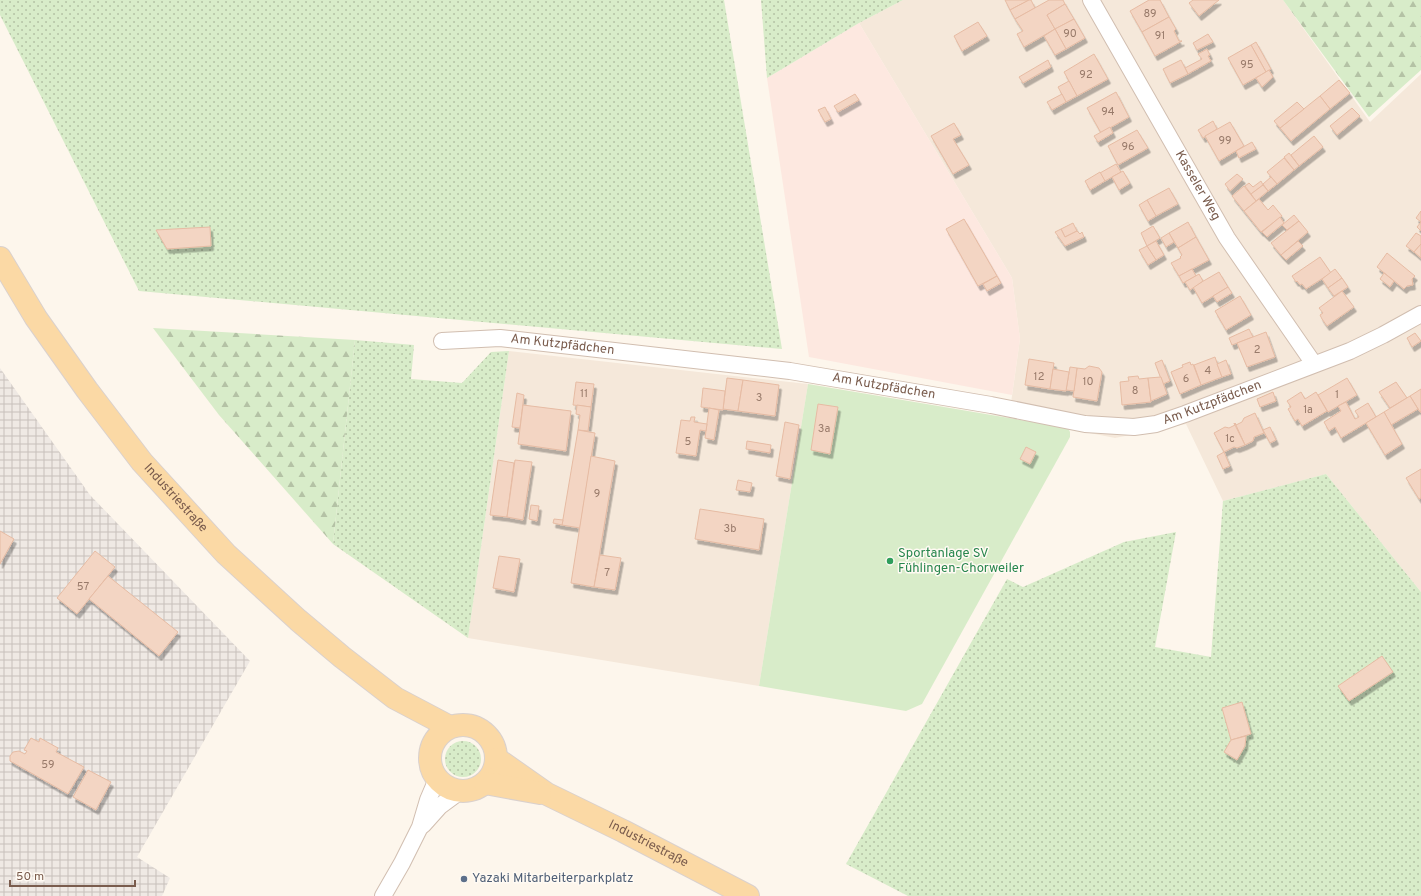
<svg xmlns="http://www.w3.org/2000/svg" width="1421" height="896" font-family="Overpass,sans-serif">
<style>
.residential{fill:#f5e8da}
.commercial{fill:#fde8e0}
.industrial{fill:url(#industrial-grid)}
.green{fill:url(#green-dots)}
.forest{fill:url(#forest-firs)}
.pitch{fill:#d8ecc9}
.building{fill:#f3d5c3;stroke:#e6bba3;filter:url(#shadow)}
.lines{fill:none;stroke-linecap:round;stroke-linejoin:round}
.street-casing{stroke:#d1beb0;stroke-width:18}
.primary-casing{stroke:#dad1cd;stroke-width:24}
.street{stroke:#fff;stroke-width:16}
.primary{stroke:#fbd9a5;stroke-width:22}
.leisure-dot{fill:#2e9e5b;stroke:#fffaf3;stroke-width:1.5}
.service-dot{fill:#5c6f8a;stroke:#fffaf3;stroke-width:1.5}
.labels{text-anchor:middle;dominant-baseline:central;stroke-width:3;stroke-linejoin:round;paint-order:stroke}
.number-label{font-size:11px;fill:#987a6a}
.street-label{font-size:13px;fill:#7a5c4d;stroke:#fffaf3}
.leisure-label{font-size:13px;fill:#27864d;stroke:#fffaf3;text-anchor:start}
.service-label{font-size:13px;fill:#4e5e75;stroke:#fffaf3;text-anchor:start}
</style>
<defs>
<pattern id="industrial-grid" width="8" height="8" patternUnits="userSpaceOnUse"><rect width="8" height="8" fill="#efe9e4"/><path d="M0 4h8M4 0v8" fill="none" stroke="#c7c0bb"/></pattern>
<pattern id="green-dots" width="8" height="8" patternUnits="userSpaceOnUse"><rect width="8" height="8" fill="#d8ecc9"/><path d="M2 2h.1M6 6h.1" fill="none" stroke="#b4c2a5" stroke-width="1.8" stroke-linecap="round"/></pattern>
<pattern id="forest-firs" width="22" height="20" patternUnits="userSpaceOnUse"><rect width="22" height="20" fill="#d8ecc9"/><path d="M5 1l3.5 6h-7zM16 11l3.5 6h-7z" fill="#b4c2a5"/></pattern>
<filter id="shadow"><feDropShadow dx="2.5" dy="4.5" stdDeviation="0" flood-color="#0004"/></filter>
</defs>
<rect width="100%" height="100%" fill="#fdf6ec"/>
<g class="residential">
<polygon points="903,0 1283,0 1370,122 1421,74 1421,592 1326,474 1223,501 1186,424 1115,438 1009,417 1020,339 1012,278 859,23"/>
<polygon points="509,351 808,384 759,686 468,638"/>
</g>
<polygon class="commercial" points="859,23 1012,278 1020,339 1012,395 809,357 767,78"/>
<polygon class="industrial" points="0,368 90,495 250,661 137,857 170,878 162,896 0,896"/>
<g class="green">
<polygon points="0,0 724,0 782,349 139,291 0,15"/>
<polygon points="761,0 903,0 859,23 767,78"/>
<polygon points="355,340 414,345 411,379 462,383 491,352 509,351 468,638 333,544"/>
<polygon points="1326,474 1421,592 1421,896 908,896 846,864 1007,579 1023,587 1124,542 1176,532 1155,647 1211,657 1223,501"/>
<circle cx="463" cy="759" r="18"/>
</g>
<g class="forest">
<polygon points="1283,0 1421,0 1421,70 1369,117"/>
<polygon points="153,328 355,340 333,544 219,415"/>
</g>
<polygon class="pitch" points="808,384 1068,428 1070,432 1070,437 922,704 906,711 759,686"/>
<g class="building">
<polygon points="1005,0 1029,0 1010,10"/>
<polygon points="1029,0 1031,0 1035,8 1015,19 1010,10"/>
<polygon points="1049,0 1063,0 1065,4 1047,15 1055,29 1024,47 1017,34 1023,31 1015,19"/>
<polygon points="1149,0 1160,0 1169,17 1142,32 1130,11"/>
<polygon points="1193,0 1219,0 1199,16 1189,3"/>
<polygon points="1065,4 1074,19 1055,29 1047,15"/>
<polygon points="1169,17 1176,29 1174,31 1179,41 1182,41 1155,56 1142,32"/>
<polygon points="1074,19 1085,38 1066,49 1055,29"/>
<polygon points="978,22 987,36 962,51 954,36"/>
<polygon points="1055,29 1066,49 1055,55 1044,36"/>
<polygon points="1208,34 1213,42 1197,50 1193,43"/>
<polygon points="1256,42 1271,69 1266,72 1251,45"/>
<polygon points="1251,45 1266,72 1243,85 1228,58"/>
<polygon points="1207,49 1210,55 1208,56 1211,61 1188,74 1185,68 1202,59 1198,54"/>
<polygon points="1094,54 1108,79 1077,96 1064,72"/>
<polygon points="1048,60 1051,67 1023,83 1019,77"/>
<polygon points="1181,60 1188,74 1170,83 1163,69"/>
<polygon points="1269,70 1273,77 1262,87 1256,78"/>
<polygon points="1339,80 1350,93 1330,109 1320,96"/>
<polygon points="1069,81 1077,96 1066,102 1058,87"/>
<polygon points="1116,92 1129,117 1101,133 1087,108"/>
<polygon points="855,94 859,100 838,112 834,106"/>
<polygon points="1062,94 1066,102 1052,110 1047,102"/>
<polygon points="1320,96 1330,109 1291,141 1280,128"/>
<polygon points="1297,102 1304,109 1280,128 1274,121"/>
<polygon points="825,107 831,119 825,122 818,110"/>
<polygon points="1352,108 1360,116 1337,135 1330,126"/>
<polygon points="1213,121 1217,129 1203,138 1198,130"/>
<polygon points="1230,122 1244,146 1219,161 1205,136"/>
<polygon points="954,123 961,135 953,139 969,165 953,174 931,136"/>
<polygon points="1110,127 1113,133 1098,142 1094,136"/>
<polygon points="1137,130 1148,148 1118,165 1108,146"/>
<polygon points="1314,136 1323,147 1299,166 1291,155"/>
<polygon points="1252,142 1256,149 1239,158 1236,151"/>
<polygon points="1289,153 1299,166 1294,170 1284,157"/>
<polygon points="1284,158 1294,170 1277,184 1267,172"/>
<polygon points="1116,164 1121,172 1105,181 1100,173"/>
<polygon points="1123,171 1130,183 1119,190 1112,177"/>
<polygon points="1100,172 1105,181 1090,190 1085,181"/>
<polygon points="1237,174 1243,179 1230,191 1225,184"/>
<polygon points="1271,177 1277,184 1268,191 1263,184"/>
<polygon points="1261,181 1263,185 1251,194 1245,186 1249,183 1253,187"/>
<polygon points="1263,185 1268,191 1256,201 1251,194"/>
<polygon points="1244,186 1256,201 1244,211 1232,196"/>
<polygon points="1169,188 1178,204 1156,216 1147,200"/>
<polygon points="1259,199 1268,210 1273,205 1282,216 1261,232 1244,211"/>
<polygon points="1147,200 1156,216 1148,221 1139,205"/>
<polygon points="1421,211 1421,231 1417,227 1421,222 1416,218"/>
<polygon points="1294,215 1299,221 1287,230 1282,225"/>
<polygon points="1280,217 1284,223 1267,237 1262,232"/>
<polygon points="964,219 997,276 978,286 946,229"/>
<polygon points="1299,221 1308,232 1281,255 1271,243"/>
<polygon points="1188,222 1196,237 1178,248 1169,233"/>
<polygon points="1073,223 1077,231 1065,237 1061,229"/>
<polygon points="1153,226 1160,238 1147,246 1141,233"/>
<polygon points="210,227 211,246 167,249 156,230"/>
<polygon points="1061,229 1065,237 1077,231 1080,234 1082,232 1084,237 1065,246 1055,232"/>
<polygon points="1169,233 1174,242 1166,247 1161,238"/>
<polygon points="1416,233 1421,236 1421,244 1414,252 1406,246"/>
<polygon points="1196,237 1209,260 1179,276 1171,263 1181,258 1180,257 1182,255 1178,248"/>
<polygon points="1156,241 1164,255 1156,260 1147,246"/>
<polygon points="1298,241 1303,246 1286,260 1281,255"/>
<polygon points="1421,244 1421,258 1414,252"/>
<polygon points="1147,246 1156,260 1148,265 1139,250"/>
<polygon points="1387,253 1415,276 1412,279 1413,285 1407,286 1404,289 1377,267"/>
<polygon points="1320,257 1331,273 1306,289 1302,284 1300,285 1297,281 1296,282 1292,276"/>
<polygon points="1192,269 1196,276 1183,283 1179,276"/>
<polygon points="1335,269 1342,278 1328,288 1322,279"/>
<polygon points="1219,272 1228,287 1202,303 1193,287"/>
<polygon points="1384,273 1394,281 1390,287 1380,279"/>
<polygon points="1199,274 1203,281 1190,290 1185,282"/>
<polygon points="997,276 1001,283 987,291 983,284"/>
<polygon points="1342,278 1348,287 1334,296 1328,288"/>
<polygon points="1228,287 1232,293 1217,302 1213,296"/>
<polygon points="1342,291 1354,307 1327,326 1322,319 1320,315 1323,313 1319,308"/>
<polygon points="1240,296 1251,315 1226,330 1215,311"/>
<polygon points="1249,329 1253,337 1232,345 1229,338"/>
<polygon points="1266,332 1275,357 1247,367 1237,343"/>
<polygon points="1415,333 1421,341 1412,347 1407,338"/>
<polygon points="1215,357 1222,377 1201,385 1194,365"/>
<polygon points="1029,359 1054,363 1050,389 1025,385"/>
<polygon points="1162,360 1170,381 1163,384 1155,363"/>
<polygon points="1226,360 1231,374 1222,377 1217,364"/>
<polygon points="1190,362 1191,365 1193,364 1201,385 1180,394 1171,372 1183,367 1182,365"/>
<polygon points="1089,366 1099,368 1102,372 1097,401 1073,397 1077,368 1085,369"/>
<polygon points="1070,367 1077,368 1074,391 1066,390"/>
<polygon points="1053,369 1069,372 1066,391 1050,389"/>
<polygon points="1138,376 1139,379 1148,378 1151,402 1122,405 1120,382 1129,381 1128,377"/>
<polygon points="1161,377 1167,394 1151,401 1148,378"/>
<polygon points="727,378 743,380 738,411 723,409"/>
<polygon points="1347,378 1357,395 1328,412 1318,395"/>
<polygon points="743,380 779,385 775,416 738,411"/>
<polygon points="576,382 594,384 591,407 573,405"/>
<polygon points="1396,382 1407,398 1390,408 1379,392"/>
<polygon points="703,388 725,391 723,410 701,407"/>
<polygon points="1421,389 1421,412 1420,412 1410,396"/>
<polygon points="1273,392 1276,401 1260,407 1257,399"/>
<polygon points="1301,392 1305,399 1316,392 1327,411 1302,426 1298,419 1295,421 1288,409 1291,407 1287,401"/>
<polygon points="517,393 524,395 520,428 512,427"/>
<polygon points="1410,396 1418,409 1391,425 1384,412"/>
<polygon points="1346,402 1355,419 1359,417 1355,411 1368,403 1376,417 1341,438 1335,427 1329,431 1324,422 1341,411 1338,406"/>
<polygon points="818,404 838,407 830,454 811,450"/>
<polygon points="523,405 571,411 566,451 518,444"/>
<polygon points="577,405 591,407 588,431 578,430 580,415 576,414"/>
<polygon points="709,408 719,410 714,440 705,438"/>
<polygon points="1384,412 1402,444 1385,455 1366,423"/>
<polygon points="1255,413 1264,433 1254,437 1253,441 1245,445 1235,423 1236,425 1242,422 1244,418"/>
<polygon points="691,417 695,417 694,422 707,424 706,431 700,430 696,456 676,453 681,420 690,421"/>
<polygon points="785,422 799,425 790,479 776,476"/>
<polygon points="1234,423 1245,445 1237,448 1234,447 1224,452 1214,433 1225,427 1229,428 1235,425"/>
<polygon points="1270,427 1276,440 1270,443 1263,430"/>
<polygon points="578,430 595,433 580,528 562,525"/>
<polygon points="747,441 771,445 770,453 746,449"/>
<polygon points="1026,447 1036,452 1030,464 1020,459"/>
<polygon points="1224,452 1230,466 1223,469 1217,456"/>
<polygon points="591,456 615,461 594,587 571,583"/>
<polygon points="498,460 514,463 507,517 490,515"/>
<polygon points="515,460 532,462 523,520 507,517"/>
<polygon points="1421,469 1421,498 1419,499 1406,478"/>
<polygon points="738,480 752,483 750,492 736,490"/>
<polygon points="531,505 539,506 537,521 529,519"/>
<polygon points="700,509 764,519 759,550 695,539"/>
<polygon points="554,519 563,520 562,525 553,523"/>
<polygon points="0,531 14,539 0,564"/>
<polygon points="95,551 115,567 77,614 57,598"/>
<polygon points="600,555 621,558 615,590 594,587"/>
<polygon points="499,556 520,559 514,592 493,588"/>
<polygon points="108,576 178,632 159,656 89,599"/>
<polygon points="1382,656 1393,672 1349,701 1338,686"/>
<polygon points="1242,702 1251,734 1231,740 1222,708"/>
<polygon points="1246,736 1245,746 1237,760 1224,752 1231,740"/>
<polygon points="31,738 39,742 40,738 58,748 56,752 84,767 68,794 10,761 10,756 13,752 19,751 25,754 27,751 24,750"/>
<polygon points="88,770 111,782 96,810 73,797"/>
</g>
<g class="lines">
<g class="street-casing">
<g id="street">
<path id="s1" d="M1091,0L1227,238L1314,364"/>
<path id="s2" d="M442,341L500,338L790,371L991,405L1085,424L1134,427L1156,424L1185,414L1350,351L1383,335L1421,314"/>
<polyline points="423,825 440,806 459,792"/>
<polyline points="383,896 402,863 420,827 428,800 437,779"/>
</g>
</g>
<g class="primary-casing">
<g id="primary">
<path id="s3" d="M0,258L36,318L87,390L142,462L226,554L298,620L342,657L395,698L450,727"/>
<circle cx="463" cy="758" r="33"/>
<path id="s4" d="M497,759L547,794L623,831L748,896"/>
<polyline points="485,783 540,793"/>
</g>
</g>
<use href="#street" class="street"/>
<use href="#primary" class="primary"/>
</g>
<circle class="leisure-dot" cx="890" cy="561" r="4"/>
<circle class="service-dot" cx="464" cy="879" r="4"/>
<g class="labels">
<g class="number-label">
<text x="1150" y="14">89</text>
<text x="1070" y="34">90</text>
<text x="1160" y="36">91</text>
<text x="1247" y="65">95</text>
<text x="1086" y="75">92</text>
<text x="1108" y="112">94</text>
<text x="1225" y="141">99</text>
<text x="1128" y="147">96</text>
<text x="1257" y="350">2</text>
<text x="1208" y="371">4</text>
<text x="1039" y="377">12</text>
<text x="1186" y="379">6</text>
<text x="1088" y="382">10</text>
<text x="1135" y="391">8</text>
<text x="584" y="394">11</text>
<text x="1337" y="395">1</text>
<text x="759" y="398">3</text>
<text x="1308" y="410">1a</text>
<text x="824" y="429">3a</text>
<text x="1230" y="439">1c</text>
<text x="688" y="442">5</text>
<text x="597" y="494">9</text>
<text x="730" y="529">3b</text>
<text x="607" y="573">7</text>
<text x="83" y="587">57</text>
<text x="48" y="765">59</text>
</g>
<g class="street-label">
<text stroke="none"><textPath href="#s1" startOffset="214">Kasseler Weg</textPath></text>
<text stroke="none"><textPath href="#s2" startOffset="121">Am Kutzpfädchen</textPath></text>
<text stroke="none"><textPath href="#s2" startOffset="445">Am Kutzpfädchen</textPath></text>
<text stroke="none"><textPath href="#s2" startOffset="781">Am Kutzpfädchen</textPath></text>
<text stroke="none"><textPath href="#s3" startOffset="298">Industriestraße</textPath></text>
<text stroke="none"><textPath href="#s4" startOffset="174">Industriestraße</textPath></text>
</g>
<g class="leisure-label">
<text x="898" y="554">Sportanlage SV<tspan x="898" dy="15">Fühlingen-Chorweiler</tspan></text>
</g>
<g class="service-label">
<text x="472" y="879">Yazaki Mitarbeiterparkplatz</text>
</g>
</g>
<path d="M10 880v6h125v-6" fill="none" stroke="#7a5c4d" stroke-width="2"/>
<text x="16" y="880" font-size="12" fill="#7a5c4d" stroke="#fffaf3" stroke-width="3" paint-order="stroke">50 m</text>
</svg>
